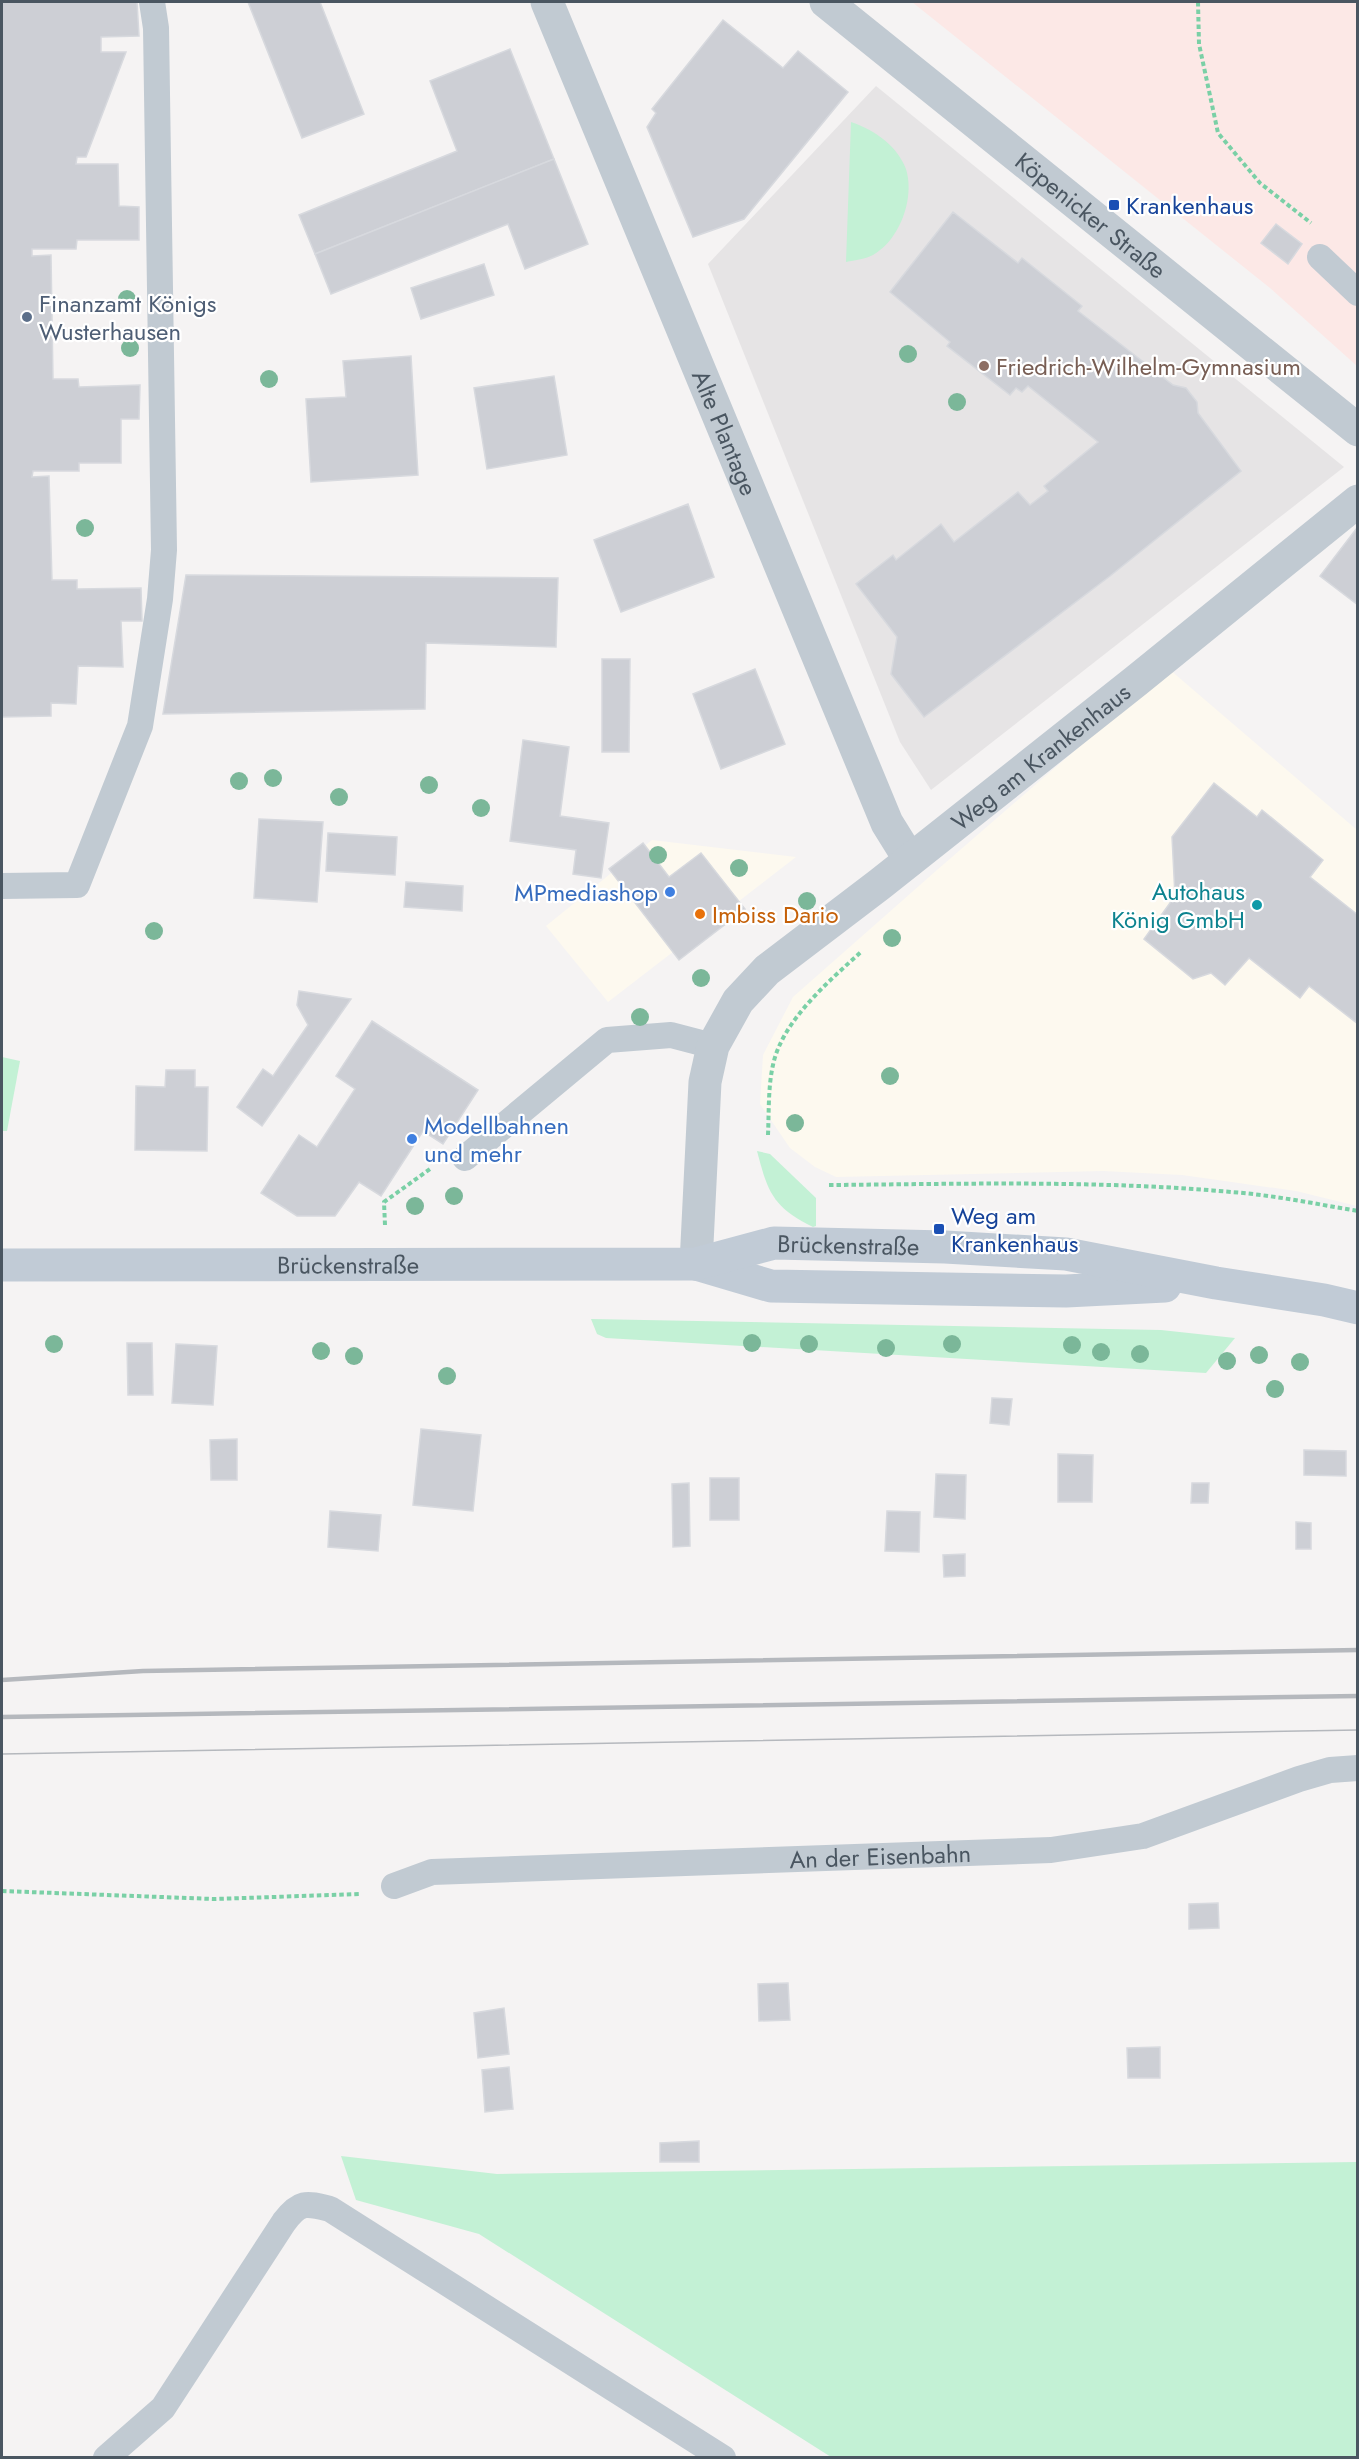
<svg xmlns="http://www.w3.org/2000/svg" width="1359" height="2459" font-family="Jost,sans-serif">
<style>
.commercial{fill:#fdf9ef}
.education{fill:#e6e4e5}
.medical{fill:#fce8e6}
.green{fill:#c3f1d5}
.building{fill:#cdcfd5;stroke:#d7d9de;stroke-width:1.5}
.lines{fill:none;stroke-linecap:round;stroke-linejoin:round}
.path{stroke:#7ad0a6;stroke-width:4;stroke-dasharray:4.5 3;stroke-linecap:butt}
.service{stroke:#c1cad2;stroke-width:26}
.minor{stroke:#c1cad2;stroke-width:33}
.secondary{stroke:#c1cbd6;stroke-width:33}
.tram{stroke:#b5b8bd;stroke-width:1.5}
.rail{stroke:#b5b8bd;stroke-width:4.5}
.tree{fill:#7bb799}
.transit-dot{fill:#1a4fb4;stroke:#fff;stroke-width:2}
.service-dot{fill:#5c6f8a;stroke:#fff;stroke-width:2}
.education-dot{fill:#8d6e63;stroke:#fff;stroke-width:2}
.shop-dot{fill:#3f7fe0;stroke:#fff;stroke-width:2}
.culture-dot{fill:#0f9aa8;stroke:#fff;stroke-width:2}
.food-dot{fill:#e8710a;stroke:#fff;stroke-width:2}
.labels{text-anchor:middle;dominant-baseline:central;stroke-width:4.5;stroke-linejoin:round;paint-order:stroke}
.transit-label{font-size:24px;fill:#164399;stroke:#fff;text-anchor:start}
.street-label{font-size:24px;fill:#4a5661;stroke:#fff}
.service-label{font-size:24px;fill:#4e5e75;stroke:#fff;text-anchor:start}
.education-label{font-size:24px;fill:#785e54;stroke:#fff;text-anchor:start}
.culture-label{font-size:24px;fill:#0d838f;stroke:#fff;text-anchor:end}
.shop-label{font-size:24px;fill:#366cbe;stroke:#fff;text-anchor:end}
.food-label{font-size:24px;fill:#c56008;stroke:#fff;text-anchor:start}
</style>
<rect width="100%" height="100%" fill="#f5f3f3"/>
<g class="commercial">
<polygon points="1169,669 1357,830 1357,1206 1296,1191 1182,1175 1103,1171 836,1177 815,1167 790,1148 760,1104 763,1055 793,997 937,870"/>
<polygon points="652,840 796,857 608,1002 546,926"/>
</g>
<polygon class="education" points="876,86 1344,467 931,790 900,742 708,264"/>
<polygon class="medical" points="912,2 1357,2 1357,366 1270,288"/>
<g class="green">
<path d="M851,122C874,130 897,145 906,169C915,198 900,240 873,255C866,259 855,260 846,262Z"/>
<polygon points="2,1057 20,1061 7,1131 2,1131"/>
<path d="M757,1151L770,1154L816,1198V1226L813,1227C773,1207 768,1193 757,1151Z"/>
<polygon points="591,1319 1161,1330 1235,1338 1206,1373 606,1338 597,1334"/>
<polygon points="341,2156 497,2174 1357,2162 1357,2457 831,2457 479,2234 356,2200"/>
</g>
<g class="building">
<polygon points="2,2 137,2 139,36 101,37 101,52 126,52 86,157 77,157 76,164 118,164 119,206 139,207 139,240 77,240 76,249 32,249 32,256 51,255 53,379 78,379 79,387 140,385 139,419 121,419 121,463 79,463 79,471 33,471 32,477 49,476 52,580 77,580 77,589 141,588 142,621 121,621 123,667 78,666 76,704 51,703 51,716 2,717"/>
<polygon points="248,2 320,2 364,114 302,138"/>
<polygon points="723,20 783,68 798,51 848,92 744,219 693,237 647,127 656,113 652,109"/>
<polygon points="510,49 554,159 315,254 299,215 457,151 430,81"/>
<polygon points="554,159 588,244 525,269 508,224 331,294 315,254"/>
<polygon points="953,212 1018,263 1022,258 1082,306 1078,311 1173,385 1186,388 1197,402 1198,413 1241,471 1110,576 924,717 891,674 897,637 856,584 893,555 896,560 941,524 954,542 1018,492 1030,505 1048,491 1044,486 1098,442 1028,386 1022,392 1016,388 1010,395 947,346 950,342 890,292"/>
<polygon points="1276,224 1302,244 1288,264 1261,243"/>
<polygon points="484,264 494,295 421,319 411,288"/>
<polygon points="411,356 418,475 311,482 306,399 346,397 343,361"/>
<polygon points="554,376 567,455 487,469 474,388"/>
<polygon points="688,504 714,577 621,612 594,540"/>
<polygon points="1357,528 1358,529 1358,605 1320,576"/>
<polygon points="186,575 558,578 556,647 426,643 425,709 163,714"/>
<polygon points="602,659 630,659 629,752 602,752"/>
<polygon points="755,669 785,744 721,769 693,694"/>
<polygon points="523,740 569,747 560,816 609,823 601,878 573,874 576,850 510,841"/>
<polygon points="1214,783 1257,817 1262,810 1323,860 1310,877 1358,915 1358,1024 1309,986 1300,998 1249,958 1225,985 1211,973 1193,979 1144,939 1175,896 1172,837"/>
<polygon points="259,819 323,822 317,902 254,898"/>
<polygon points="328,833 397,837 395,875 326,871"/>
<polygon points="643,843 669,877 701,853 745,909 679,960 609,869"/>
<polygon points="406,882 463,886 462,911 404,907"/>
<polygon points="299,991 351,999 262,1126 237,1107 263,1069 273,1076 308,1025 297,1005"/>
<polygon points="372,1021 478,1090 443,1144 423,1131 381,1196 359,1182 335,1216 297,1216 261,1193 299,1135 317,1147 355,1089 336,1076"/>
<polygon points="166,1070 195,1070 195,1087 208,1087 207,1151 135,1150 136,1086 165,1087"/>
<polygon points="127,1343 152,1343 153,1395 128,1395"/>
<polygon points="176,1344 217,1346 213,1405 172,1403"/>
<polygon points="992,1398 1012,1399 1009,1425 990,1423"/>
<polygon points="421,1429 481,1435 473,1511 413,1505"/>
<polygon points="237,1439 237,1480 211,1480 210,1440"/>
<polygon points="1304,1450 1346,1451 1346,1476 1304,1475"/>
<polygon points="1058,1454 1093,1455 1092,1502 1058,1502"/>
<polygon points="936,1474 966,1475 965,1519 934,1517"/>
<rect x="710" y="1478" width="29" height="42"/>
<polygon points="689,1483 690,1546 673,1547 672,1484"/>
<polygon points="1192,1483 1209,1483 1208,1503 1191,1503"/>
<polygon points="330,1511 381,1515 378,1551 328,1547"/>
<polygon points="887,1511 920,1512 919,1552 885,1551"/>
<polygon points="1296,1522 1311,1523 1311,1549 1296,1549"/>
<polygon points="965,1554 965,1576 944,1577 943,1555"/>
<polygon points="1218,1903 1219,1928 1189,1929 1189,1904"/>
<polygon points="788,1983 790,2020 759,2021 758,1984"/>
<polygon points="504,2008 509,2054 478,2058 474,2013"/>
<polygon points="1160,2047 1160,2078 1128,2078 1127,2048"/>
<polygon points="509,2067 513,2109 485,2112 482,2070"/>
<polygon points="699,2141 699,2162 660,2162 660,2143"/>
</g>
<g class="lines">
<g class="path">
<polyline points="1198,2 1199,44 1218,133 1260,183 1311,223"/>
<path d="M768,1135C769,1112 768,1087 773,1065C782,1021 829,981 861,952"/>
<path d="M829,1185C963,1184 1098,1180 1231,1192C1273,1195 1316,1204 1358,1211"/>
<polyline points="385,1225 384,1202 430,1169"/>
<polyline points="2,1891 214,1899 361,1894"/>
</g>
<g class="service">
<polyline points="1320,257 1358,293"/>
<polyline points="2,886 77,885 140,726 160,599 164,550 156,28 152,2"/>
<polyline points="465,1158 607,1040 671,1035 713,1046"/>
<path id="s1" d="M394,1886L432,1872L1051,1850L1143,1836L1299,1779L1330,1770L1358,1768"/>
<path d="M106,2458L163,2408L284,2222C300,2201 306,2203 330,2209L723,2458"/>
</g>
<g class="minor">
<path id="s2" d="M547,2L887,823L910,860"/>
<path id="s3" d="M826,2L1358,430"/>
<path id="s4" d="M696,1264L705,1082L713,1046L738,1001L767,970L880,884L1136,681L1358,501"/>
</g>
<g class="secondary">
<polyline points="696,1264 771,1286 1066,1291 1165,1286"/>
<path id="s5" d="M2,1265L696,1264L774,1243L945,1247L1066,1254L1216,1283L1324,1300L1358,1308"/>
</g>
<polyline class="tram" points="2,1754 1358,1730"/>
<g class="rail">
<polyline points="2,1680 143,1671 1358,1650"/>
<polyline points="2,1717 1358,1696"/>
</g>
</g>
<g class="tree">
<circle cx="127" cy="299" r="9"/>
<circle cx="130" cy="348" r="9"/>
<circle cx="908" cy="354" r="9"/>
<circle cx="269" cy="379" r="9"/>
<circle cx="957" cy="402" r="9"/>
<circle cx="85" cy="528" r="9"/>
<circle cx="273" cy="778" r="9"/>
<circle cx="239" cy="781" r="9"/>
<circle cx="429" cy="785" r="9"/>
<circle cx="339" cy="797" r="9"/>
<circle cx="481" cy="808" r="9"/>
<circle cx="658" cy="855" r="9"/>
<circle cx="739" cy="868" r="9"/>
<circle cx="807" cy="901" r="9"/>
<circle cx="154" cy="931" r="9"/>
<circle cx="892" cy="938" r="9"/>
<circle cx="701" cy="978" r="9"/>
<circle cx="640" cy="1017" r="9"/>
<circle cx="890" cy="1076" r="9"/>
<circle cx="795" cy="1123" r="9"/>
<circle cx="454" cy="1196" r="9"/>
<circle cx="415" cy="1206" r="9"/>
<circle cx="752" cy="1343" r="9"/>
<circle cx="54" cy="1344" r="9"/>
<circle cx="809" cy="1344" r="9"/>
<circle cx="952" cy="1344" r="9"/>
<circle cx="1072" cy="1345" r="9"/>
<circle cx="886" cy="1348" r="9"/>
<circle cx="321" cy="1351" r="9"/>
<circle cx="1101" cy="1352" r="9"/>
<circle cx="1140" cy="1354" r="9"/>
<circle cx="1259" cy="1355" r="9"/>
<circle cx="354" cy="1356" r="9"/>
<circle cx="1227" cy="1361" r="9"/>
<circle cx="1300" cy="1362" r="9"/>
<circle cx="447" cy="1376" r="9"/>
<circle cx="1275" cy="1389" r="9"/>
</g>
<g class="transit-dot">
<rect x="1108" y="199" width="12" height="12" rx="3"/>
<rect x="933" y="1223" width="12" height="12" rx="3"/>
</g>
<circle class="service-dot" cx="27" cy="317" r="6"/>
<circle class="education-dot" cx="984" cy="366" r="6"/>
<g class="shop-dot">
<circle cx="670" cy="892" r="6"/>
<circle cx="412" cy="1139" r="6"/>
</g>
<circle class="culture-dot" cx="1257" cy="905" r="6"/>
<circle class="food-dot" cx="700" cy="914" r="6"/>
<g class="labels">
<g class="transit-label">
<text x="1126" y="205">Krankenhaus</text>
<text x="951" y="1215">Weg am<tspan x="951" dy="28">Krankenhaus</tspan></text>
</g>
<g class="street-label">
<text stroke="none"><textPath href="#s3" startOffset="340">Köpenicker Straße</textPath></text>
<text stroke="none"><textPath href="#s2" startOffset="466">Alte Plantage</textPath></text>
<text stroke="none"><textPath href="#s4" startOffset="660">Weg am Krankenhaus</textPath></text>
<text stroke="none"><textPath href="#s5" startOffset="849">Brückenstraße</textPath></text>
<text stroke="none"><textPath href="#s5" startOffset="346">Brückenstraße</textPath></text>
<text stroke="none"><textPath href="#s1" startOffset="489">An der Eisenbahn</textPath></text>
</g>
<g class="service-label">
<text x="39" y="303">Finanzamt Königs<tspan x="39" dy="28">Wusterhausen</tspan></text>
</g>
<g class="education-label">
<text x="996" y="366">Friedrich-Wilhelm-Gymnasium</text>
</g>
<g class="culture-label">
<text x="1245" y="891">Autohaus<tspan x="1245" dy="28">König GmbH</tspan></text>
</g>
<g class="shop-label">
<text x="658" y="892">MPmediashop</text>
<text x="424" y="1125" text-anchor="start">Modellbahnen<tspan x="424" dy="28">und mehr</tspan></text>
</g>
<g class="food-label">
<text x="712" y="914">Imbiss Dario</text>
</g>
</g>
<rect width="1359" height="2459" fill="none" stroke="#4a5661" stroke-width="6"/>
</svg>
